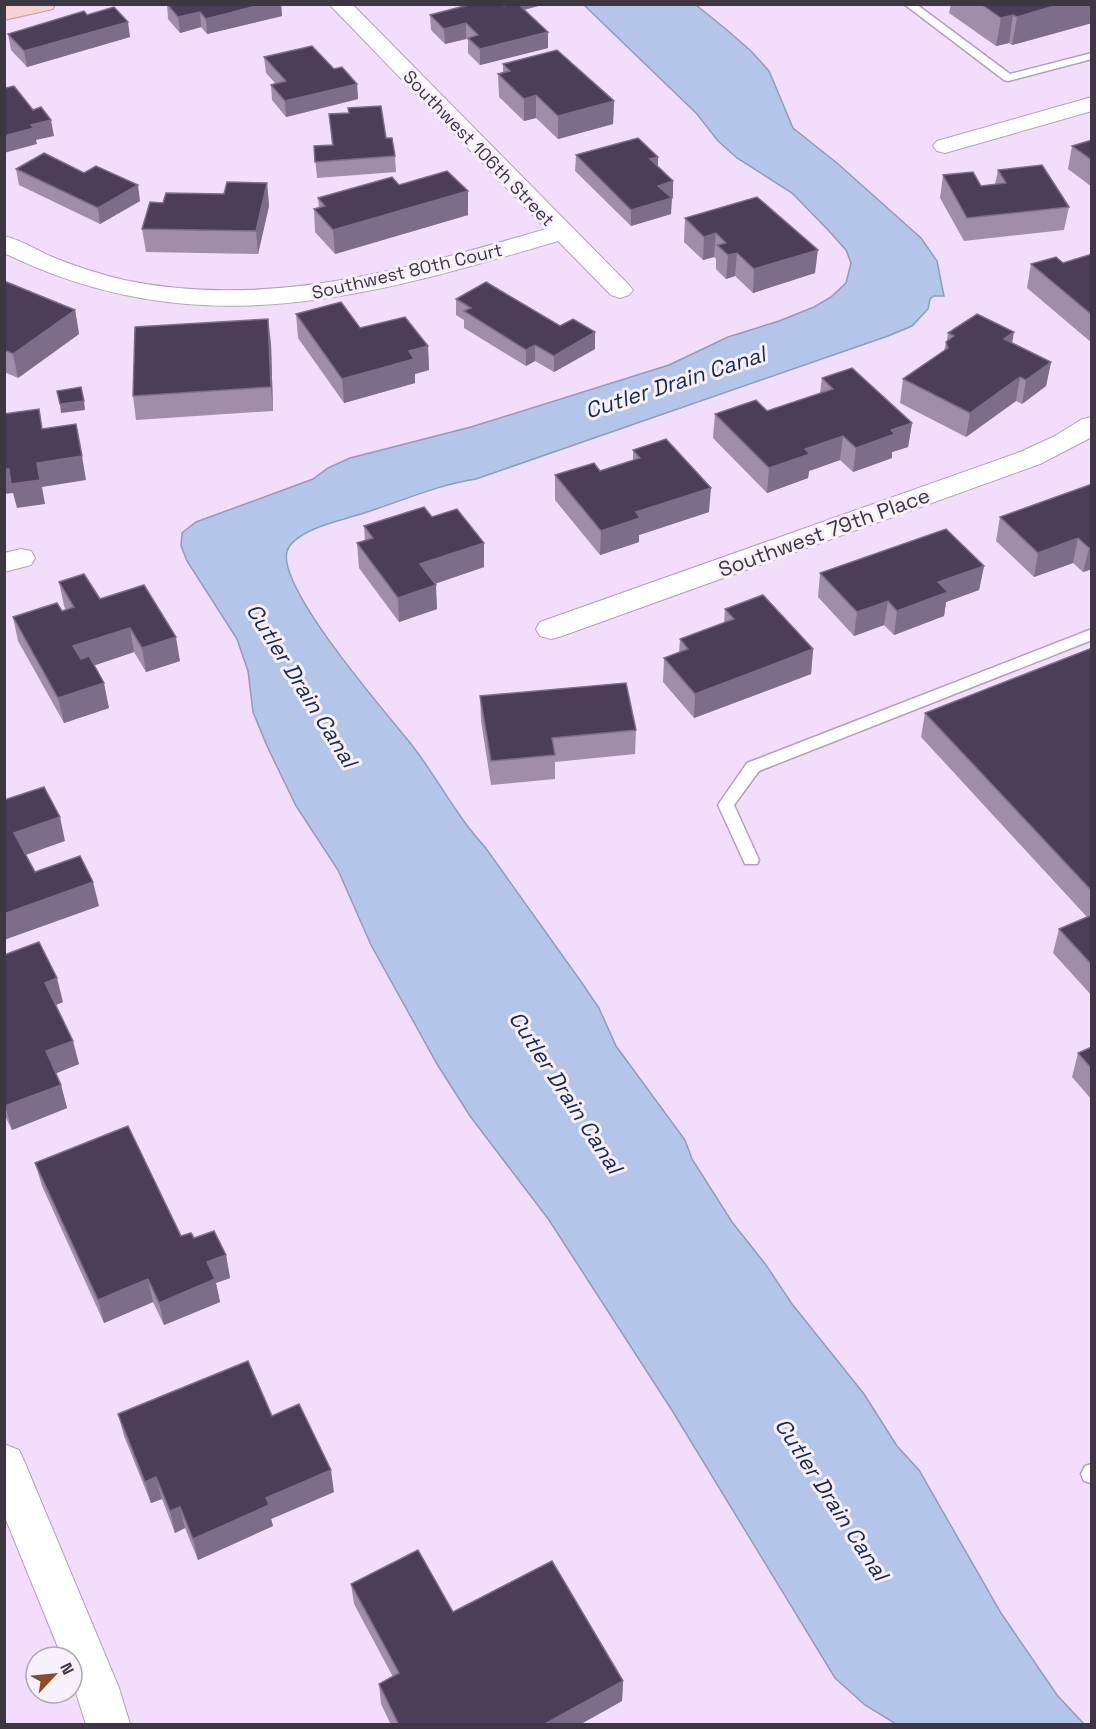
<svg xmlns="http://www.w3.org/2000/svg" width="1096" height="1729" font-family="'Space Grotesk',sans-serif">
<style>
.water{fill:#b3c6ea;stroke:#909bb8;stroke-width:1.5}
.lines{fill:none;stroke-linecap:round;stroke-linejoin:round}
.lane-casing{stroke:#b39fbd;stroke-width:3}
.street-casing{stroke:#b39fbd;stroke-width:2}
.secondary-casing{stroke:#b39fbd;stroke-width:2}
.lane{fill:#fff;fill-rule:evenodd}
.street{fill:#fff;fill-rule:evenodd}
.secondary{fill:#f8d1d1;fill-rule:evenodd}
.wall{fill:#a08daa}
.shaded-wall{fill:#7e6d8a}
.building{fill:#4c3d58;stroke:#7e6d8a;stroke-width:1.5}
.labels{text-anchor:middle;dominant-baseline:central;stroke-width:6;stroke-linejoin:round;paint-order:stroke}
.far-street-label{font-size:18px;fill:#3e3642;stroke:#f8f0fd}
.street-label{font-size:21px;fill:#3e3642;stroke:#f8f0fd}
.water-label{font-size:22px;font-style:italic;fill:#152955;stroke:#f8f0fd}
</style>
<rect width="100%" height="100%" fill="#f3ddfd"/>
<path class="water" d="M584,5H696L727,30L751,51L769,71L793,128L837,163L921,238L937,261L944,296H934L930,299L928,309L912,326L888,336L476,479C442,484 409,498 376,509C357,516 337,520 319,527C309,531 295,538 289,547C267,578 389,716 411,744C437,777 456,816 485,847L582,983L599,1008L616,1046L685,1140L692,1159L732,1222L766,1265L792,1304L864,1394L897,1446L919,1470L1001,1613L1057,1695L1084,1724H896L865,1705L835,1678L673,1412L549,1220L470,1116L437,1064L371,945L338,870L296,806L267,746L253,712L248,671L237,639L187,561L181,546L182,533L196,522L313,479L328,468L350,458L471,427L669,365L728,337L779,321L814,307L831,297L846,283L851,263L846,250L829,231L792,193L737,158L718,141L697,114Z"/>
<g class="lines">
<g class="lane-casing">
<g id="lane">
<polygon points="904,4 916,4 1010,74 1092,53 1092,59 1008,81 1004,80"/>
<polygon points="1092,629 1092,640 759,771 734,805 759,860 757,864 745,864 718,805 747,763"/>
<polygon points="1092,1464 1092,1483 1091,1483 1084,1481 1081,1474 1085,1466"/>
</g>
</g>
<g class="street-casing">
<g id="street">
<path d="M329,4H352L629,285L633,290L629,295L620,298L611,295L558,241C365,298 197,347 4,253V236C21,240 35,249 50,256C74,266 99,274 124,280C269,310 408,269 546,229Z"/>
<polygon points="1092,97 1092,111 945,153 937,151 933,146 937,141"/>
<polygon points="1092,417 1092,437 1040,464 562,636 551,639 540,636 536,629 540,622 1020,452 1055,436 1082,419"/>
<polygon points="21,549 31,551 35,558 31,565 4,572 4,553"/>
<polygon points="4,1444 19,1450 25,1463 119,1688 130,1724 86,1724 72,1681 72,1657 62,1657 4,1515"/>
</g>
</g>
<g class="secondary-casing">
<polygon id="secondary" points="17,4 55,4 53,9 4,20 4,7"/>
</g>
<use href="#lane" class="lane"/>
<use href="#street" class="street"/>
<use href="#secondary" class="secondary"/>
</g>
<g class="wall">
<polygon points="167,4 281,4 282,16 207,34 201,27 180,33 168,19"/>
<polygon points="508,4 538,4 538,6 524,10 548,48 480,65 468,53 468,40 466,39 445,44 431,30 430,15 504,6"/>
<polygon points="951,4 1092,4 1092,23 1012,45 1009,43 996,46 949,13"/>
<polygon points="87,15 130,37 27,67 11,50 8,34"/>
<polygon points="264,57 334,69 357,84 358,99 286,117 272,100 271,85 275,83 266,73"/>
<polygon points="503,64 614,101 613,124 558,139 536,118 524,121 499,97 498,74 503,73"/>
<polygon points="329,114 386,138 395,156 396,172 317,178 314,146 332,145"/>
<polygon points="1092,140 1092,187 1068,169 1072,146"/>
<polygon points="576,155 658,167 673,181 673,197 671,198 671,214 631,226 575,171"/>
<polygon points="16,169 140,201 100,224 19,185"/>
<polygon points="998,170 1069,207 1064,230 964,241 940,198 943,175 981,186 995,184"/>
<polygon points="267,183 269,206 258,254 146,252 142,229 163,203 224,194"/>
<polygon points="399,185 468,191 468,215 335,254 315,232 314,209 319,207 318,198"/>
<polygon points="685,218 815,273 753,293 735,276 726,279 716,269 716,259 714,257 703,260 684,242"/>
<polygon points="1092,254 1092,343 1027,288 1031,264 1063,263"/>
<polygon points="4,281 75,310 79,334 18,378 4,372"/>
<polygon points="456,299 595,349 554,372 535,361 526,366 464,328 464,320 456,315"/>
<polygon points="296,314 360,328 428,346 429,370 415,374 415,383 344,403 298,338"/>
<polygon points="948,333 1012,343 1051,362 1046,386 1022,404 1016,401 966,437 900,403 903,379 944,351 946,342 947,340"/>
<polygon points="271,343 273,411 136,420 133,396"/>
<polygon points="822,378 912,423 908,447 892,452 892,458 853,472 840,460 809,471 808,478 767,493 713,438 715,414 767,411 820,393"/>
<polygon points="633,450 709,512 639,535 639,542 600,555 555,500 555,475 600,471 633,460"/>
<polygon points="1092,484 1092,569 1083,572 1073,563 1034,577 996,541 1000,517"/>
<polygon points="432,517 484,567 435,584 437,609 399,622 359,568 357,543 365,541 364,526"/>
<polygon points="984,566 979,590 946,602 944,616 894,635 884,625 854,636 818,597 820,573"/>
<polygon points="59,582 100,599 180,661 146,672 134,652 94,665 109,708 64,723 18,641 13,617 62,611 66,610 64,606"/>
<polygon points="725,609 813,649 811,674 694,718 663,682 664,658 679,653 680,639 724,623"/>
<polygon points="1092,648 1092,996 1053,953 1059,929 1087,917 921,737 925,713"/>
<polygon points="480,696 636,730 635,754 555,762 555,779 491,785 481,721"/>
<polygon points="4,955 63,1002 56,1005 79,1064 56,1073 61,1085 67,1108 12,1130 4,1114"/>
<polygon points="1092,1047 1092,1100 1072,1077 1078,1053"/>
<polygon points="35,1163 181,1236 194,1238 226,1255 230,1278 216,1283 220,1302 164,1325 153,1302 104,1323 42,1186"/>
<polygon points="118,1414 272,1416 334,1492 271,1519 273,1526 198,1560 185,1528 175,1533 162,1499 151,1503 124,1436"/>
<polygon points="351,1584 453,1612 623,1681 622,1701 579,1725 391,1725 381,1704 379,1684 393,1677 354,1604"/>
</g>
<g class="shaded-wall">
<polygon points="264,4 281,4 282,16 207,34 206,19"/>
<polygon points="515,4 538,4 538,6 515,12"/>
<polygon points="1061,4 1092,4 1092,23 1012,45 1017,17"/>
<polygon points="200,12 201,27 180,33 178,17"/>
<polygon points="1013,15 1009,43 996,46 1001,18"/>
<polygon points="128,22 130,37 27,67 24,51"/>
<polygon points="466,23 466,39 445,44 444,29"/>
<polygon points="548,32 548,48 480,65 480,49"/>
<polygon points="357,84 358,99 286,117 285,101"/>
<polygon points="536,95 536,118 524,121 524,99"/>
<polygon points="614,101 613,124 558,139 558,116"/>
<polygon points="51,120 54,136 36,140 37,144 4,153 4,136 31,125"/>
<polygon points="658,157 658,173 650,159"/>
<polygon points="673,181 673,197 658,202 658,186"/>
<polygon points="267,183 269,206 258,254 256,231"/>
<polygon points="138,185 140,201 100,224 98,208"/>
<polygon points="468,191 468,215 335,254 333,230"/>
<polygon points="672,198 671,214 631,226 631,210"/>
<polygon points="716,233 714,257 703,260 704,237"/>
<polygon points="818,250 815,273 753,293 754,269"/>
<polygon points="737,253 735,276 726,279 728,255"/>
<polygon points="75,310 79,334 18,378 13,354"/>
<polygon points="268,319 271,343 273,411 271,387"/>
<polygon points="595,332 595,349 554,372 554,356"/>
<polygon points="1014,332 1010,356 1004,339"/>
<polygon points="535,345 535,361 526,366 526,350"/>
<polygon points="428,346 429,370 415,374 415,383 344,403 342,379 409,351"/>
<polygon points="1051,362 1046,386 1022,404 1026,380"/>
<polygon points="1020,377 1016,401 966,437 970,413"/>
<polygon points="84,401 85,410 61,413 60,404"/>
<polygon points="912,423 908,447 892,452 892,458 853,472 856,448 891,430"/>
<polygon points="843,436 840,460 809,471 808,478 767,493 769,468 805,449"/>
<polygon points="82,456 86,480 42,487 45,504 17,508 13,493 4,494 4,469 37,463"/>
<polygon points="711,488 709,512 639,535 639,542 600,555 601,531 636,512"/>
<polygon points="1078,538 1073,563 1034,577 1038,553"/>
<polygon points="484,543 484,567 422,588 420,564"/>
<polygon points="1092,547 1092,569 1083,572 1089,548"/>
<polygon points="984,566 979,590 946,602 944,616 894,635 897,611 938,582"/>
<polygon points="436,585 437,609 399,622 398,598"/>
<polygon points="888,601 884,625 854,636 857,612"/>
<polygon points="130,628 134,652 78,671 73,646"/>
<polygon points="176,637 180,661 146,672 142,648"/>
<polygon points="813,649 811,674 694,718 695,694"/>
<polygon points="104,683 109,708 64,723 58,698"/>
<polygon points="60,817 65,841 20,857 14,833"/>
<polygon points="93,882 99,906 4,940 4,914"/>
<polygon points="57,978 63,1002 51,1007 45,983"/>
<polygon points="73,1041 79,1064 52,1075 46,1051"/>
<polygon points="61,1085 67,1108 12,1130 5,1106"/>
<polygon points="226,1255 230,1278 216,1283 220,1302 164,1325 159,1303 207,1262"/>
<polygon points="148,1279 153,1302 104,1323 98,1300"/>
<polygon points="331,1470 334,1492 271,1519 273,1526 198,1560 193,1539 266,1498"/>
<polygon points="156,1477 162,1499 151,1503 145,1482"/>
<polygon points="180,1507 185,1528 175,1533 170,1511"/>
<polygon points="623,1681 622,1701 579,1725 543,1725"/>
</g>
<g class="building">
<polygon points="167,4 264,4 206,19 200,12 178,17"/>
<polygon points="472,4 502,4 504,6 510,4 518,4 548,32 480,49 468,38 478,35 466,23 444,29 430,15"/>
<polygon points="981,4 1061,4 1017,17 1013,15 1001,18"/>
<polygon points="114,7 128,22 24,51 8,34 84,11 87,15"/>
<polygon points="312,46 334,69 342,67 357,84 285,101 271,85 286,81 264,57"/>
<polygon points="557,50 614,101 558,116 536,95 524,99 498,74 510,71 503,64"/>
<polygon points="4,86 6,88 14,86 33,110 41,107 51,120 31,125 34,128 4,136"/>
<polygon points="381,106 386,138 392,138 395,156 315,162 314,146 333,145 329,114 349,113 348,108"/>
<polygon points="638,138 658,157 650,159 673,181 658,186 672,198 631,210 576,155"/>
<polygon points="1092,140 1092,160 1072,146"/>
<polygon points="44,153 84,173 96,166 138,185 98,208 16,169"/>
<polygon points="1042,165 1069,207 967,218 943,175 973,172 981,186 1006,183 998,170"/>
<polygon points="447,171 468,191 333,230 314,209 325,206 318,198 392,177 399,185"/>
<polygon points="227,182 267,183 256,231 142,229 150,202 163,203 166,193 224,194"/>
<polygon points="757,197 818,250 754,269 737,253 728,255 717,245 726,243 716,233 704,237 685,218"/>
<polygon points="1092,254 1092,315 1031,264 1056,257 1063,263"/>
<polygon points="4,281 75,310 13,354 4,350"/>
<polygon points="486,282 560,326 573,319 595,332 554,356 535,345 526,350 464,311 471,308 456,299"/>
<polygon points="341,302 360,328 405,317 428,346 409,351 414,359 342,379 296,314"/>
<polygon points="977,314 1014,332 1004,339 1051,362 1026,380 1020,377 970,413 903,379 948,348 946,342 954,336 948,333"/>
<polygon points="268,319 271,387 133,396 135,327"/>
<polygon points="852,368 912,423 891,430 895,434 856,448 843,436 805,449 810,454 769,468 715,414 756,400 767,411 833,389 822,378"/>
<polygon points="81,387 84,401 60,404 57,391"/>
<polygon points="39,409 42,429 76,424 82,456 37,463 40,480 11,484 9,469 4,469 4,414"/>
<polygon points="666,439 711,488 636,512 640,518 601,531 555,475 594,463 600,471 640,458 633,450"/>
<polygon points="1092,484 1092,547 1089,548 1078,538 1038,553 1000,517"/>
<polygon points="424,507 432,517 457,509 484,543 420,564 436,585 398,598 357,543 373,538 364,526"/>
<polygon points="946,529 984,566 938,582 948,592 897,611 888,601 857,612 820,573"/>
<polygon points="84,574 100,599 144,585 176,637 142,648 130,628 73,646 81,659 89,656 104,683 58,698 13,617 57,603 62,611 74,607 59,582"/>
<polygon points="763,595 813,649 695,694 664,658 688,649 680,639 734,619 725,609"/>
<polygon points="1092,648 1092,891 925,713"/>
<polygon points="626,683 636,730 552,738 555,755 491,761 480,696"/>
<polygon points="44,787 60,817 14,833 35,872 80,856 93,882 4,914 4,800"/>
<polygon points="1092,915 1092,965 1059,929"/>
<polygon points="39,942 57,978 45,983 73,1041 46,1051 61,1085 5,1106 4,955"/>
<polygon points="1092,1047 1092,1069 1078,1053"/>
<polygon points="128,1126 181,1236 191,1233 194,1238 214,1231 226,1255 207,1262 215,1279 159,1303 148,1279 98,1300 35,1163"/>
<polygon points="248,1361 272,1416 299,1404 331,1470 266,1498 269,1505 193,1539 180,1507 170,1511 156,1477 145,1482 118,1414"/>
<polygon points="418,1550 453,1612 552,1561 623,1681 543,1725 399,1725 379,1684 399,1673 351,1584"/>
</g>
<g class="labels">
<g class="far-street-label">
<text transform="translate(479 148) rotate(46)">Southwest 106th Street</text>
<text transform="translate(407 271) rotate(-13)">Southwest 80th Court</text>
</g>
<g class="street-label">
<text transform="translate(824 532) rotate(-20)">Southwest 79th Place</text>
</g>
<g class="water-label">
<text transform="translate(675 382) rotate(-18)">Cutler Drain Canal</text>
<text transform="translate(302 685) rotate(58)">Cutler Drain Canal</text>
<text transform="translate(566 1092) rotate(57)">Cutler Drain Canal</text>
<text transform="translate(832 1499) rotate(57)">Cutler Drain Canal</text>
</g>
</g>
<rect width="1096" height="1729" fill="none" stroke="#3e3642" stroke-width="12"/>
<g transform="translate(54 1675) rotate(64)"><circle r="28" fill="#f8f0fd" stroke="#aea6b2" stroke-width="1.5"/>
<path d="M0-4.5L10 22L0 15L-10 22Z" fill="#914b24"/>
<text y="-9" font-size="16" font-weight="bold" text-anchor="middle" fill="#3e3642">N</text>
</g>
</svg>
